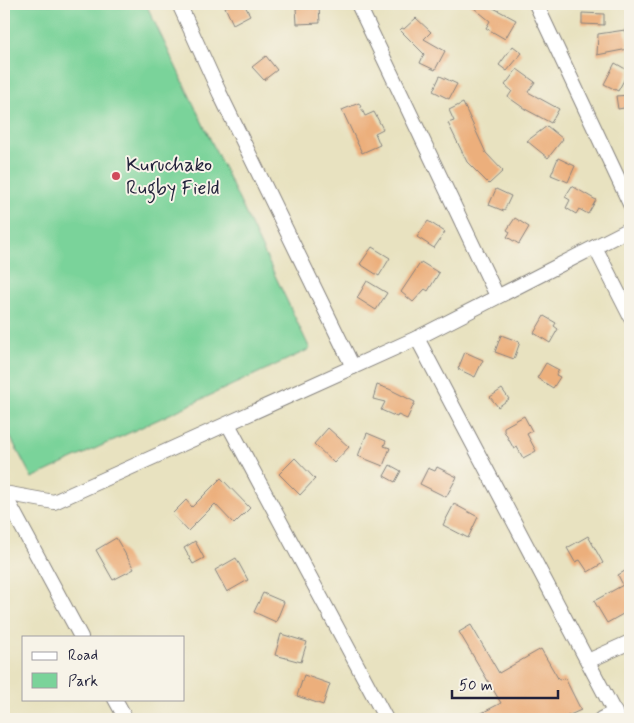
<svg xmlns="http://www.w3.org/2000/svg" width="634" height="723" font-family="Mynerve,sans-serif">
<style>
.green{fill:#7ad39a;stroke:#4e7a6a}
.building{fill:#ecaf7c}
.lines{fill:none;stroke-linecap:round;stroke-linejoin:round}
.street-casing{stroke:#85827e;stroke-width:16}
.street{stroke:#fff;stroke-width:14}
.poi-dot{fill:#d1495b;stroke:#f7f3e8;stroke-width:2}
.labels{text-anchor:middle;dominant-baseline:central;stroke-width:4;stroke-linejoin:round;paint-order:stroke}
.poi-label{font-size:20px;fill:#22223b;stroke:#f7f3e8;text-anchor:start}
</style>
<rect width="100%" height="100%" fill="#f7f3e8"/>
<filter id="ink" filterUnits="userSpaceOnUse"><feTurbulence type="fractalNoise" baseFrequency=".02" numOctaves="2"/><feDisplacementMap in="SourceGraphic" scale="10" xChannelSelector="R" yChannelSelector="G"/><feConvolveMatrix kernelMatrix="1 2 1 2 8 2 1 2 1" color-interpolation-filters="sRGB"/></filter>
<filter id="wash" filterUnits="userSpaceOnUse"><feTurbulence type="fractalNoise" baseFrequency=".0096" numOctaves="4" result="noise"/><feDisplacementMap in="SourceGraphic" scale="20" xChannelSelector="R" yChannelSelector="G"/><feGaussianBlur stdDeviation="1.12" result="paint"/><feColorMatrix in="noise" values="0 0 0 0 0 0 0 0 0 0 0 0 0 0 0 0 0 1.4 0 .05"/><feComposite in="paint" operator="in"/></filter>
<g filter="url(#wash)">
<rect width="100%" height="100%" fill="#e8e2c0"/>
<polygon class="green" points="4,4 146,4 310,349 32,478 4,425"/>
<g id="blocks">
<g class="building">
<polygon points="233,4 244,4 250,15 233,24 225,7"/>
<polygon points="469,4 486,4 516,20 505,39 486,28 490,21"/>
<polygon points="319,6 320,23 297,24 296,8"/>
<polygon points="582,13 604,14 604,25 582,24"/>
<polygon points="416,18 431,32 424,39 445,51 435,70 420,63 424,54 400,30 402,28 404,29"/>
<polygon points="625,30 628,49 597,55 598,34"/>
<polygon points="513,46 522,53 507,71 499,65"/>
<polygon points="266,56 277,70 264,80 252,67"/>
<polygon points="615,63 629,71 618,91 604,84"/>
<polygon points="517,69 535,82 528,92 559,109 551,123 525,109 508,97 512,91 505,85"/>
<polygon points="440,76 457,84 449,99 433,91"/>
<polygon points="630,95 630,107 618,109 616,96"/>
<polygon points="359,103 365,116 374,112 383,129 375,133 380,145 362,153 342,110"/>
<polygon points="463,103 486,153 503,171 489,184 467,162 448,123 454,121 449,110"/>
<polygon points="547,126 563,139 548,158 527,141"/>
<polygon points="558,158 575,166 568,182 551,175"/>
<polygon points="572,186 596,200 588,214 579,209 576,214 566,208 570,200 565,197"/>
<polygon points="496,189 511,196 504,211 489,205"/>
<polygon points="515,218 529,227 519,244 507,237 510,232 507,230"/>
<polygon points="428,221 445,232 434,248 417,237"/>
<polygon points="372,247 390,258 379,276 360,264"/>
<polygon points="421,262 439,273 428,291 425,289 413,302 401,292"/>
<polygon points="367,281 387,293 376,310 357,298"/>
<polygon points="544,316 556,323 554,326 558,329 550,343 534,333"/>
<polygon points="501,335 520,342 514,359 495,352"/>
<polygon points="465,352 483,360 475,377 458,369"/>
<polygon points="546,363 559,370 556,375 560,377 553,388 537,378"/>
<polygon points="377,385 389,389 415,402 407,419 398,415 397,417 381,410 385,402 373,399"/>
<polygon points="502,389 509,399 498,407 490,397"/>
<polygon points="524,416 532,431 527,434 536,451 523,458 517,447 514,449 504,431 504,427"/>
<polygon points="328,428 349,447 334,463 314,444"/>
<polygon points="367,433 386,441 384,446 390,448 383,466 358,456"/>
<polygon points="295,458 315,479 300,495 279,474"/>
<polygon points="390,465 401,471 395,482 384,476"/>
<polygon points="437,467 457,477 446,497 420,484 428,468 435,471"/>
<polygon points="221,478 250,508 234,524 215,504 188,531 172,514 186,500 192,507"/>
<polygon points="454,504 478,517 468,538 443,525"/>
<polygon points="588,536 603,563 588,572 580,560 575,562 567,548"/>
<polygon points="116,538 134,569 113,580 96,550"/>
<polygon points="195,541 204,558 193,564 184,548"/>
<polygon points="236,558 248,580 227,592 215,570"/>
<polygon points="630,568 630,610 607,623 594,601 623,585 618,575"/>
<polygon points="263,593 284,602 276,622 254,612"/>
<polygon points="471,625 499,673 541,649 559,680 565,678 581,710 561,719 470,719 501,703 459,632"/>
<polygon points="281,634 307,642 301,662 275,655"/>
<polygon points="304,675 330,684 323,705 297,696"/>
</g>
</g>
</g>
<g filter="url(#ink)">
<use href="#blocks" fill-opacity="0" stroke="#85827e" stroke-width="1"/>
<g class="lines">
<g class="street-casing">
<g id="street">
<polyline points="179,4 220,94 353,367"/>
<polyline points="358,4 497,296"/>
<polyline points="536,4 630,204"/>
<polyline points="595,247 630,316"/>
<polyline points="417,338 618,719"/>
<polyline points="228,424 386,719"/>
<polyline points="4,493 54,502 417,338 630,229"/>
<polyline points="4,494 81,637"/>
<polyline points="588,661 630,642"/>
<polyline points="115,699 126,719"/>
<polyline points="601,719 615,712"/>
</g>
</g>
<use href="#street" class="street"/>
</g>
</g>
<circle class="poi-dot" cx="116" cy="176" r="5"/>
<g class="labels">
<g class="poi-label">
<text x="126" y="165">Kuruchako<tspan x="126" dy="23">Rugby Field</tspan></text>
</g>
</g>
<rect width="634" height="723" fill="none" stroke="#f7f3e8" stroke-width="20"/>
<rect x="22" y="636" width="162" height="65" fill="#f7f3e8" stroke="#a29fa3"/>
<rect x="32" y="652" width="25" height="8" fill="#ffffff" stroke="#a29fa3"/>
<text x="68" y="660" font-size="15" fill="#22223b">Road</text>
<rect x="32" y="673" width="25" height="15" fill="#7ad39a" stroke="#a29fa3"/>
<text x="68" y="686" font-size="15" fill="#22223b">Park</text>
<path d="M452 690v8h106v-8" fill="none" stroke="#22223b" stroke-width="2.5"/>
<text x="459" y="690" font-size="15" fill="#22223b" stroke="#f7f3e8" stroke-width="4" paint-order="stroke">50 m</text>
</svg>
